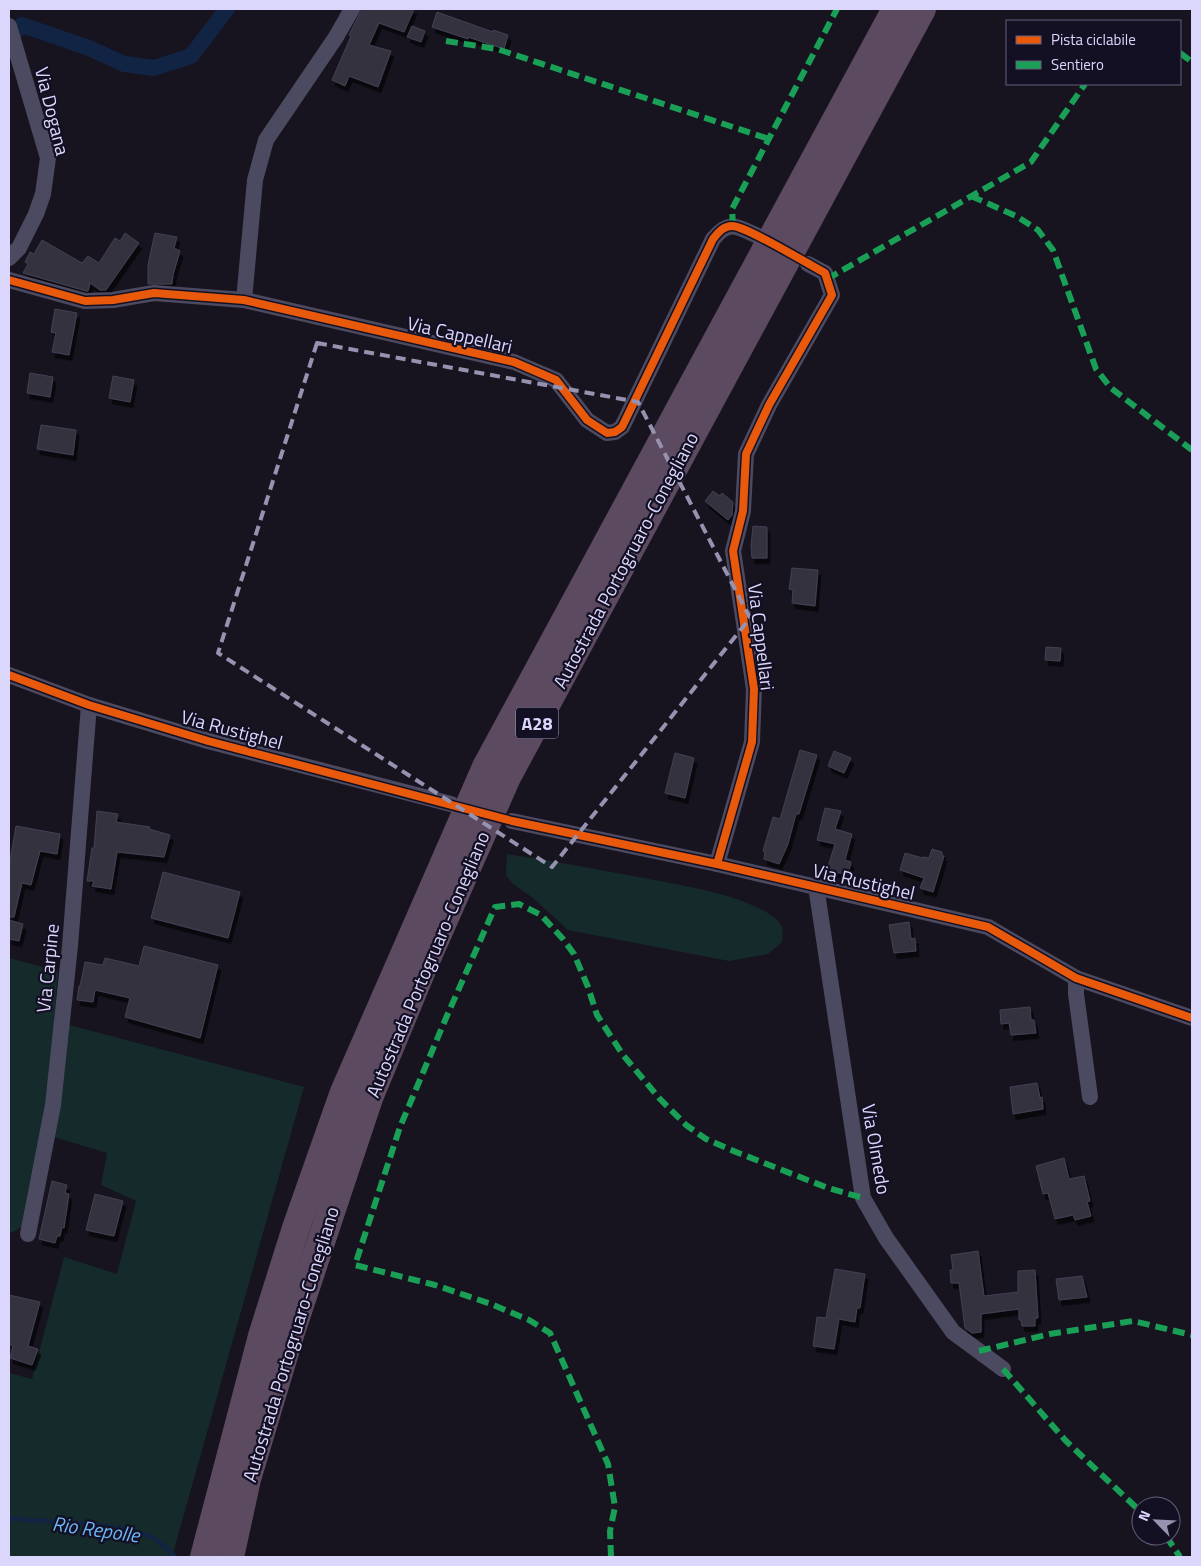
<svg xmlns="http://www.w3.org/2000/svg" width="1201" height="1566" font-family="'Titillium Web',sans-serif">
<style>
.green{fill:#142a2b}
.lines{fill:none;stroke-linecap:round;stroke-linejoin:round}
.stream{stroke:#122443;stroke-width:4.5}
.canal{stroke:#122443;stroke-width:16}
.building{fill:#353241;stroke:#434053;filter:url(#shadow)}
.minor{stroke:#4b4a60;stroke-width:16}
.motorway{stroke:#5c4a60;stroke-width:28}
.quiet{stroke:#1a9f57;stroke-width:6;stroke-dasharray:12 6;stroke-linecap:butt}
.cycleway-casing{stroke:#141024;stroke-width:11}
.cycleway{stroke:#e8590c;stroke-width:8}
.marked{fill:none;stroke:#9692af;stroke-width:4;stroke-dasharray:10 6;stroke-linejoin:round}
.labels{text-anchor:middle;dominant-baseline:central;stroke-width:4.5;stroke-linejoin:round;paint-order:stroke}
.shield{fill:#141024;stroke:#9f9bbb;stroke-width:1}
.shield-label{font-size:18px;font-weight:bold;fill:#dbd6fc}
.street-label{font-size:19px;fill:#dbd6fc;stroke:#141024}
.water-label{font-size:20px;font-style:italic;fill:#6bb6f6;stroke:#141024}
</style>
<defs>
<filter id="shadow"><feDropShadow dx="3" dy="5.5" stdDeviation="0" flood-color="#0009"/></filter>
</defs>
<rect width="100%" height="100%" fill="#17141f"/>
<g class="green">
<path d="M507,854C555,861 602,870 649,879C685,886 752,896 778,921C784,927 783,934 782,942L768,954L729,961L568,930L533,898L513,884L506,875Z"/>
<polygon points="9,958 58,971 54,1021 304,1087 172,1557 9,1557 9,1373 32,1379 64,1257 117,1274 136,1201 101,1185 107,1153 41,1133 24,1225 13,1232 9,1232"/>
</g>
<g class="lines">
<path class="stream" d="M9,1518C45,1523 130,1521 158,1541C164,1545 170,1552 175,1557"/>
<polyline class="canal" points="9,38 22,25 89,48 124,64 154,68 191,56 227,9"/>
</g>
<g class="building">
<polygon points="362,9 414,9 404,32 379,23 369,45 391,51 378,87 349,76 345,86 332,80 351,36 349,35"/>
<polygon points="437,12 493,32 493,30 508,35 504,49 468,37 468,39 432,27"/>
<polygon points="412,26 425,31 421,42 407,37"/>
<polygon points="125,233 139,243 106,290 100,290 90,283 88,291 86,291 23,273 28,264 25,262 30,252 34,254 42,240 82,263 88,256 99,263 115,238 120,241"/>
<polygon points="155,233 177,237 174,248 180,251 173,275 172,284 148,284 148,265"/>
<polygon points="55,309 77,313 69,355 52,352 56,333 51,332"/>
<polygon points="30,373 53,377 50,397 27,393"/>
<polygon points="113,376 134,380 130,402 109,398"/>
<polygon points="41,425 76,430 73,455 37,449"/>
<polygon points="713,491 720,496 722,493 733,502 732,515 728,520 705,501"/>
<polygon points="753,526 767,527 767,558 752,558 751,546"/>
<polygon points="792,568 818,570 815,606 792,603 793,590 789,589"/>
<polygon points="1046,647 1061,648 1060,661 1045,660"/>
<polygon points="800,750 817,755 799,814 796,814 788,844 779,864 764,859 765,852 763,851 773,817 780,819"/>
<polygon points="834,751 851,758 844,773 828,766"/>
<polygon points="675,753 694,758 685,798 665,793"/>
<polygon points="825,808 841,811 835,829 852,834 845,860 851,862 848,875 827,870 835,844 817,840"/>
<polygon points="97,811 118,814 116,822 150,827 149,829 170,835 164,857 117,852 111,889 92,886 94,881 87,881 92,848 94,848"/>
<polygon points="16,826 60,834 57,854 40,851 31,885 22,883 14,917 9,917 9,867"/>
<polygon points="932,849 942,852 942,856 944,856 933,892 920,888 924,878 900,870 905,853 923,858 923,857 929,858"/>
<polygon points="163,872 240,892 228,938 151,918"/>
<polygon points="9,920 23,924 19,941 9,939"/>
<polygon points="909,922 911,939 915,938 916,951 894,953 889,925"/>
<polygon points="144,946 218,965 200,1038 125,1017 130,998 95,990 93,1002 77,1000 79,986 80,986 85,962 103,965 105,958 139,966"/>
<polygon points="1030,1007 1031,1020 1034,1020 1036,1033 1011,1035 1009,1023 1001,1024 1000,1010"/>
<polygon points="1037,1083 1040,1098 1042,1097 1043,1109 1013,1114 1010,1087"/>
<polygon points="1064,1158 1069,1179 1084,1176 1090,1201 1087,1202 1091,1216 1075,1220 1073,1215 1055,1219 1048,1193 1043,1194 1036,1166"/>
<polygon points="52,1181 67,1185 65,1193 69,1194 64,1228 62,1227 60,1236 57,1236 55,1243 39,1239"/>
<polygon points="95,1194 123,1201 114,1236 86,1230"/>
<polygon points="978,1251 984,1296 1018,1292 1018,1271 1035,1270 1038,1318 1035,1318 1035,1326 1022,1326 1021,1320 1019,1320 1019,1309 981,1314 981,1332 972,1333 965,1328 959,1283 951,1283 950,1270 953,1270 951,1255"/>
<polygon points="835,1269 865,1274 860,1308 857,1308 855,1322 839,1319 834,1349 813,1346 817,1317 826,1318"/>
<polygon points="1082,1276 1087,1297 1059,1300 1056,1279"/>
<polygon points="9,1295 40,1302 28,1346 38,1349 32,1365 10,1358 13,1346 9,1344"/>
</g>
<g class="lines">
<g class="minor">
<polyline points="9,26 48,158 43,194 36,214 19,248 9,258"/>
<path d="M9,280L85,301L113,300L154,293L244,300L514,362L556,380L587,420L607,433L615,432L622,427L713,239C730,219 737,227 758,236"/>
<polyline points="244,300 255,180 266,140 336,37 352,9"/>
<polyline points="9,675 89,705 208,741 451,804"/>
<polyline points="512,821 717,864 988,927 1076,978 1192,1018"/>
<polyline points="717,864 752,742 754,689 733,551 743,511 746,454 769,405 832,295 825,273 808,264"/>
<polyline points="816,886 863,1198 886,1238 953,1332 1003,1369"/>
<polyline points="1076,978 1076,994 1090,1097"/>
<polyline points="28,1234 53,1105 70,946 89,705"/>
</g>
<g class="motorway">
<polyline points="204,1557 262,1336 296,1228 344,1092 486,767 896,9"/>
<polyline points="230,1557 247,1479 291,1332 369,1098 425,963 507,777 922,9"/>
</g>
<g class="quiet">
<polyline points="446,41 497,49 769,139"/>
<polyline points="1180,53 1192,62"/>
<polyline points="971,196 1016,216 1038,230 1053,250 1096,369 1111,388 1192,450"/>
<polyline points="733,226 732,209 837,9"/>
<polyline points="827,279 1031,162 1085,84"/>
<polyline points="979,1351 1050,1334 1133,1321 1192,1335"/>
<polyline points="1003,1369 1066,1441 1141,1512"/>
<polyline points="1166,1536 1180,1557"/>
<polyline points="611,1557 610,1531 615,1507 608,1464 550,1333 529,1320 491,1304 435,1285 355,1265 400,1127 446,1018 495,907 519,904 541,915 563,939 574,954 588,987 597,1015 623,1055 660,1099 686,1125 706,1139 736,1152 828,1188 863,1198"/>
</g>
<g class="cycleway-casing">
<g id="cycleway">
<path d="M9,280L85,301L113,300L154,293L244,300L514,362L556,380L587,420L607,433L615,432L622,427L713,239C718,233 723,226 732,226C746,226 808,264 825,273L832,295L769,405L746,454L743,511L733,551L754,689L752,742L717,864"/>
<polyline points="9,675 89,705 208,741 512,821 717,864 988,927 1076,978 1192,1018"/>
</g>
</g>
<use href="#cycleway" class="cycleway"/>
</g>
<path class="marked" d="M317,343L638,402L750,618L552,867L218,653Z"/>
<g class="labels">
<rect class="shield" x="516" y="707.5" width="42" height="31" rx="4"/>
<g class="shield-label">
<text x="537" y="723">A28</text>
</g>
<g class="street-label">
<text transform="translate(53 111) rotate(76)">Via Dogana</text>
<text transform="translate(460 334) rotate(13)">Via Cappellari</text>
<text transform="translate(625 560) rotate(-62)">Autostrada Portogruaro-Conegliano</text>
<text transform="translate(762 637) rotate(83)">Via Cappellari</text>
<text transform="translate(232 729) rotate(15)">Via Rustighel</text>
<text transform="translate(864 881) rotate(13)">Via Rustighel</text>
<text transform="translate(427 964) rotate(-67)">Autostrada Portogruaro-Conegliano</text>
<text transform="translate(47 968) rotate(-84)">Via Carpine</text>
<text transform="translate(877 1149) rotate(80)">Via Olmedo</text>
<text transform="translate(290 1344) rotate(-73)">Autostrada Portogruaro-Conegliano</text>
</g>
<g class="water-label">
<text transform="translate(96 1529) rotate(8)">Rio Repolle</text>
</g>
</g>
<rect width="1201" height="1566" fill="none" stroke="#dbd6fc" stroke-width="20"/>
<rect x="1006" y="20" width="175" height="65" fill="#141024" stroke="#645f7a"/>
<rect x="1016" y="36" width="25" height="8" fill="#e8590c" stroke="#645f7a"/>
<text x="1051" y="45" font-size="15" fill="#dbd6fc">Pista ciclabile</text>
<rect x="1016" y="61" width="25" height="8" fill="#1a9f57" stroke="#645f7a"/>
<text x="1051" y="70" font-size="15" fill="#dbd6fc">Sentiero</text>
<g transform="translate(1156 1521) rotate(294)"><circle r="24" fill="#141024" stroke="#645f7a"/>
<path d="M0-4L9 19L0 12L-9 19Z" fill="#9692af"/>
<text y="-8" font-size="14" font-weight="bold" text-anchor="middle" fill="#dbd6fc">N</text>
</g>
</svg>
